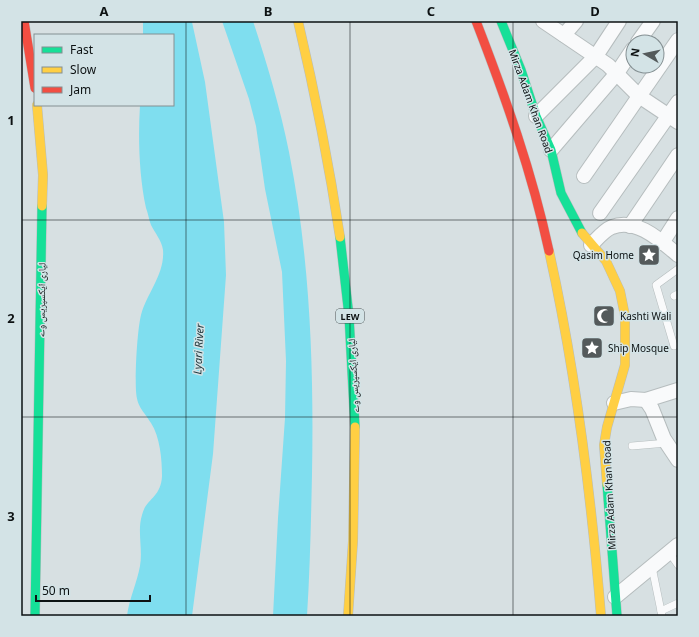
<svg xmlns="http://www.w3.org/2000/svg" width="699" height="637" font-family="'Noto Sans','Noto Naskh Arabic',sans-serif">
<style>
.water{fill:#7fdeef}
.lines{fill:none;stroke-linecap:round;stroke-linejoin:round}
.lane-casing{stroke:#b6bdbe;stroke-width:8}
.street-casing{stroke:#b6bdbe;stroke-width:16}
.fast-casing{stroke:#b6bdbe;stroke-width:10}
.slow-casing{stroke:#b6bdbe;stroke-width:10}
.jam-casing{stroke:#b6bdbe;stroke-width:10}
.lane{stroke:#f9fafb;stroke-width:7}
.street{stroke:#f9fafb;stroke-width:14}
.fast{stroke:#16e098;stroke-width:9}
.slow{stroke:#ffcf43;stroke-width:9}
.jam{stroke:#f24e42;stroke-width:9}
.grid{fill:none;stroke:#0d1213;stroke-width:1;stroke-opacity:0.55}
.labels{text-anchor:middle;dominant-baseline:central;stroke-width:3;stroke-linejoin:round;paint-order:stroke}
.shield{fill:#d3e3e6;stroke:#485152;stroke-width:1}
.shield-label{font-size:9px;font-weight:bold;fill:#0d1213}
.street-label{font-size:10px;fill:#0d1213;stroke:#d3e3e6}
.poi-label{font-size:10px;fill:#0d1213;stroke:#d3e3e6;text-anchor:start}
.water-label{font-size:11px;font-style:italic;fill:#21373c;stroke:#d3e3e6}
.neatline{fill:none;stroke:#0d1213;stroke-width:1.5}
.grid-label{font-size:13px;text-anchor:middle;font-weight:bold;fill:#0d1213}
</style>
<rect width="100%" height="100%" fill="#d7e0e2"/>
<g class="water">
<path d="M143,21H191L192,22L205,82L224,222L226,275L213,454L192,616H127C129,599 137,583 140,566C143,549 137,531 142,515C146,498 161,498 162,476C162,459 160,437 151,423C143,410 137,407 136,391C135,373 137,332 141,315C147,293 165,274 163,250C162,241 155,233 151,225C149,220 148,213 146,208C139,175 138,138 140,105H173V35H143Z"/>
<path d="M222,21H253C267,64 280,107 289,152C310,258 314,366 312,474C311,521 310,569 307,616H273L278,518L285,418L286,361L282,272L265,189L256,126L249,99Z"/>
</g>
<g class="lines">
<g class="lane-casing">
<g id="lane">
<polyline points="674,296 678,294"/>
<polyline points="674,346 656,285 678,269"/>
<polyline points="632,446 667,443"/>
<polyline points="669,552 678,565"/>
<polyline points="652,567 662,616"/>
<polyline points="661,611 678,603"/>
</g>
</g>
<g class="street-casing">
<g id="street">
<polyline points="543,21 608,65 639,96 678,122"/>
<polyline points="564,35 576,21"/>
<polyline points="638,42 653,21"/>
<polyline points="536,116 596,56 619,21"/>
<polyline points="551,150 617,73 633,49"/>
<polyline points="584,176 678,40"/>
<polyline points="600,213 678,102"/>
<polyline points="630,226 678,155"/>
<polyline points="662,243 678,218"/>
<path d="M591,245C597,239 604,230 612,227C636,217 661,241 678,255"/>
<polyline points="646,400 652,409 664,439 678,460"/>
<polyline points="614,403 631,399 646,400 678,390"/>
<polyline points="615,597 678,545"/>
</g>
</g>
<g class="fast-casing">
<g id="fast">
<polyline points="501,21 521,70 536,116 551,150 561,193 582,233"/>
<polyline points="340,237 349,316 355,427"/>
<polyline points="607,484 617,616"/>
<polyline points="35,616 42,206"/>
</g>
</g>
<g class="slow-casing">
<g id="slow">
<path d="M298,21C315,93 329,164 340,237"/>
<polyline points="37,105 43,175 42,206"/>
<polyline points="582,233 606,261 620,291 625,316 625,365 607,427 604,445 607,484"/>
<path d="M549,251C576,372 591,493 601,616"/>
<polyline points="348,616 353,541 355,427"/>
</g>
</g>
<g class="jam-casing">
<g id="jam">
<polyline points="24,21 35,88"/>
<path d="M476,21C505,96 532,172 549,251"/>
</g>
</g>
<use href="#lane" class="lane"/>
<use href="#street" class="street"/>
<use href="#fast" class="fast"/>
<use href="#slow" class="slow"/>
<use href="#jam" class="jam"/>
</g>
<path class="grid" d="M186,21V616M350,21V616M513,21V616M21,220H678M21,417H678"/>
<defs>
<g id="sight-square" transform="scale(1.15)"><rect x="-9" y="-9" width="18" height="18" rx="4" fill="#545a5b" stroke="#d3e3e6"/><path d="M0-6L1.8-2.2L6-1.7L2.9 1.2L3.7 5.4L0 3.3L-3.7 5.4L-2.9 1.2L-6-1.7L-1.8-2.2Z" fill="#fff"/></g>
<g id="mosque-square" transform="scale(1.15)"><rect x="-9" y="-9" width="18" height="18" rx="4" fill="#545a5b" stroke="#d3e3e6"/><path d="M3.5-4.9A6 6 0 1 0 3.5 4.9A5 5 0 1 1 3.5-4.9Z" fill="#fff"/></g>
</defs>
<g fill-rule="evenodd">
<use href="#sight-square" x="649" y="255"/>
<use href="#mosque-square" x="604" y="316"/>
<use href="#sight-square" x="592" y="348"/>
</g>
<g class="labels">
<rect class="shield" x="336" y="309" width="28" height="14" rx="3"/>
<g class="shield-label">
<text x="350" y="316">LEW</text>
</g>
<g class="street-label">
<text transform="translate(531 101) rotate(70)">Mirza Adam Khan Road</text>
<text transform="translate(41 300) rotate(-89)">لیاری ایکسپریس وے</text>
<text transform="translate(353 376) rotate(-93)">لیاری ایکسپریس وے</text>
<text transform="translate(609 495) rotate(-93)">Mirza Adam Khan Road</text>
</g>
<g class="poi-label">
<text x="634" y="255" text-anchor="end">Qasim Home</text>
<text x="620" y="316">Kashti Wali</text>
<text x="608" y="348">Ship Mosque</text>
</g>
<g class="water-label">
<text transform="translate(198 349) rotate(-87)">Lyari River</text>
</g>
</g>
<rect width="699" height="637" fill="none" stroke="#d3e3e6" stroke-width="44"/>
<rect x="34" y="34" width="140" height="72" fill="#d3e3e6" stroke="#848f92"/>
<rect x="42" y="47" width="20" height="6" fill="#16e098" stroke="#848f92"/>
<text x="70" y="54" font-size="12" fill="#0d1213">Fast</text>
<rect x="42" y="67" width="20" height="6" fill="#ffcf43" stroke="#848f92"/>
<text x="70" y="74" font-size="12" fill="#0d1213">Slow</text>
<rect x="42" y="87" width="20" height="6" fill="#f24e42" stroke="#848f92"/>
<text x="70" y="94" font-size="12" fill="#0d1213">Jam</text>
<g transform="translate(645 54) rotate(279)"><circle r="19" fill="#d3e3e6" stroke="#848f92"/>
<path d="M0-3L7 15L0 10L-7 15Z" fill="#545a5b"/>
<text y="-6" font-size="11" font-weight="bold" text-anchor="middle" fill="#0d1213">N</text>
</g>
<path d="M36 595v6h114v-6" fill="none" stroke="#0d1213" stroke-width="2"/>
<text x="42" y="595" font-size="12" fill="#0d1213" stroke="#d3e3e6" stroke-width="3" paint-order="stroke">50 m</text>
<rect x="22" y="22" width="655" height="593" class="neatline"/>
<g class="grid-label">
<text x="104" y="16">A</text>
<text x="268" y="16">B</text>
<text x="431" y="16">C</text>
<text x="595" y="16">D</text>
<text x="11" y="125">1</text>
<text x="11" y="323">2</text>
<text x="11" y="521">3</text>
</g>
</svg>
